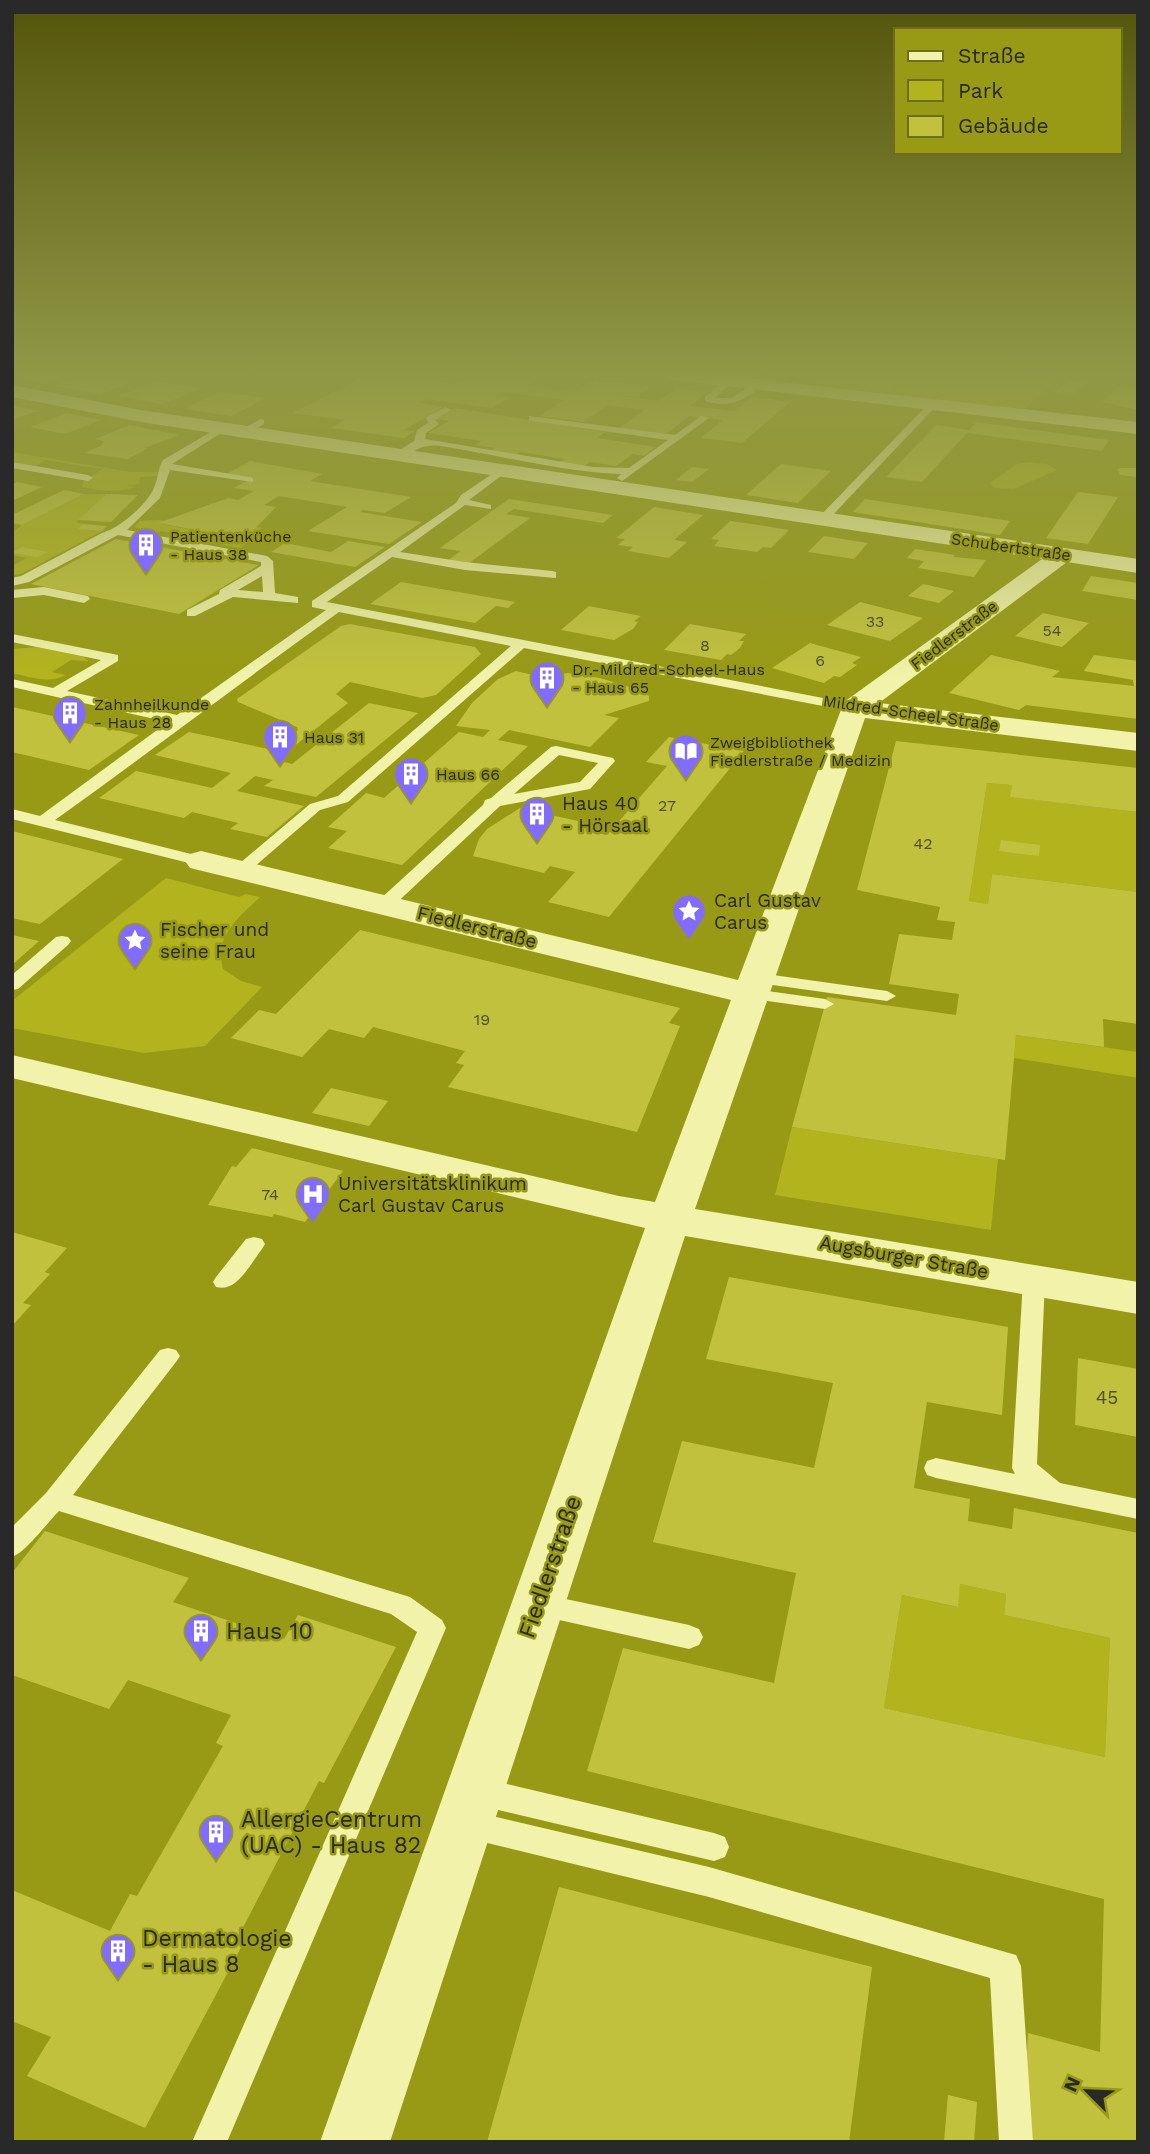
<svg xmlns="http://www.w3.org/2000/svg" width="1150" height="2154" font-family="'Work Sans',sans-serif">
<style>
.green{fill:#b3b31e}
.building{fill:#c1c13e;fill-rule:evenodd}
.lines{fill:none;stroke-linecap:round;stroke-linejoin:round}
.service{fill:#f2f2aa;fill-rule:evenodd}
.minor{fill:#f2f2aa;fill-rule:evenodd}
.labels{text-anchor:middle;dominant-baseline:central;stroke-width:5;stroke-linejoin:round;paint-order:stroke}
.far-poi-label{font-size:16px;fill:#292929;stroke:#989a15;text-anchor:start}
.far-street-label{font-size:16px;fill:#292929;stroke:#989a15}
.number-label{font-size:16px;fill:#4f4f2e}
.poi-label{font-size:19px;fill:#292929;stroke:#989a15;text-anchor:start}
.street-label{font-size:19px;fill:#292929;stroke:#989a15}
.near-number-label{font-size:19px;fill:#4f4f2e}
.near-street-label{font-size:23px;fill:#292929;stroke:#989a15}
.near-poi-label{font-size:23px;fill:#292929;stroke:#989a15;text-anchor:start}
</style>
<rect width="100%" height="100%" fill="#989a15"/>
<g class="green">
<polygon points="857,375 1063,375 1023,410 838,388 841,385 890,390 899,381"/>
<path d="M12,452L130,472H158L157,476L140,477L139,484L126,486L136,487C116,493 102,491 82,487L83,482L102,469L46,460L35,466L12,462Z"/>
<polygon points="1030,462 1047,464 1057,470 1014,489 994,488 990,483 1017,464"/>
<polygon points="84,494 106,494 76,522 83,524 79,529 102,531 21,574 12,575 12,566 27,558 12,555 12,533 22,525"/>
<polygon points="159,520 165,521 160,524 245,539 256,527 263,528 241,548 222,545 224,542 160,531 156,533 134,527 140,521"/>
<path d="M37,647L84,657L89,661L71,660L52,672L66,675C49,684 30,677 12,673V649Z"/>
<polygon points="987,783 1012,785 1011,797 1138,812 1138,892 992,874 988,904 969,901"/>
<path d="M166,878L239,897L246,894L260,897C238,918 214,936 223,969L241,981L262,987L205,1046L144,1053L12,1028V1001Z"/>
<polygon points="1016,1035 1138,1052 1138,1078 1014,1058"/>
<polygon points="792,1127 998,1159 991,1230 775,1195"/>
<polygon points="960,1584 1006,1594 1004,1615 1110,1638 1105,1757 884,1708 902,1595 957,1607"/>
</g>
<g class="building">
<polygon points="12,375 66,375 45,383"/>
<polygon points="84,375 91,375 132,382 100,394 54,386"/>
<polygon points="366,375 413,375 408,377 456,384 471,375 544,375 528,386 575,392 592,381 631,384 651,387 638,396 620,396 658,401 677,388 708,392 690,406 734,411 752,397 790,402 742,443 701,438 723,420 689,416 666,434 620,428 644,410 608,405 583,422 539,416 563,400 503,392 496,396 509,398 492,408 426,399 418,403 443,407 404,430 415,431 404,438 331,428 345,420 293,413"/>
<polygon points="812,375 857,375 899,381 890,390 814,383 821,378"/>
<polygon points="1069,380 1088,382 1074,395 1055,392"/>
<polygon points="157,381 200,389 162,404 118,396"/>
<polygon points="1118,387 1138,389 1138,410 1102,402"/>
<polygon points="219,392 266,398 231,416 184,409"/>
<polygon points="12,405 37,411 12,420"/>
<polygon points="455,408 605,432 597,438 656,447 644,456 633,454 616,466 590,462 585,466 560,462 565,459 520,452 514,456 489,452 495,448 475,445 482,441 428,433 449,421 437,419"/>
<polygon points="67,413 101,420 65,434 30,427"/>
<polygon points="976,422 1109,440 1102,451 967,433 922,482 886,477 936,425 970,430"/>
<polygon points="130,425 179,435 145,448 148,448 128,459 85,453 102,445 104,441 95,439"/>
<polygon points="250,461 322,474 310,481 411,497 385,513 363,510 360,512 422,522 389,544 308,531 347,507 279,496 264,505 276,507 245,539 158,523 228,498 238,500 254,491 234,488 250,479 225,475"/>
<polygon points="781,464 810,468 831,471 798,503 746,495"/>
<polygon points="692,467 709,469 692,482 676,480"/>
<polygon points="1121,468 1138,468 1138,477 1120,475 1117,469"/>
<polygon points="17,482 42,487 12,501 12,485"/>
<polygon points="64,490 84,494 22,525 12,523 12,515"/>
<polygon points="1078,492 1118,497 1088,544 1046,538"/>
<polygon points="106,494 138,495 111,522 78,520"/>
<polygon points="509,499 613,515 603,523 514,509 506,514 530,518 468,564 447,561 461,551 440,548"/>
<polygon points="865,499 1010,521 1000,535 853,512"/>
<polygon points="654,507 703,515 674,540 687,542 669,558 628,551 633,547 618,545 625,539 616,538"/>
<polygon points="730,521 759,525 789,530 771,548 763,547 757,552 714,546 719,540 711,539"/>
<polygon points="83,524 107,526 102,531 78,529"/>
<polygon points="824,536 868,543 854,559 808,552"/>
<polygon points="116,539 259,565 179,614 31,584"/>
<polygon points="348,541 385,547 355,567 271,552 285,543 331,552"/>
<polygon points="22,547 47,552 37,557 12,553"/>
<polygon points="915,549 955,555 953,557 986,560 974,577 918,568 924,561 907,558"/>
<polygon points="1091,576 1138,583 1138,600 1082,591"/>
<polygon points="401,582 515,602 508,608 496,606 475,623 370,604"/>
<polygon points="923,584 954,591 939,603 908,596"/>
<polygon points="860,602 923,618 890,641 827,625"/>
<polygon points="589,606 641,616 634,621 638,622 633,629 614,640 561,630"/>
<polygon points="1043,613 1089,623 1062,647 1015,636"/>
<polygon points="350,624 475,647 481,654 436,695 422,698 350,682 336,694 348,703 277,760 292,764 369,703 418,713 316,797 264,786 273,780 255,776 237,791 304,806 267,837 230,829 238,823 192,812 184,818 99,798 136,771 212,788 231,773 155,755 189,732 273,750 298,730 297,727 238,702 237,699 341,626"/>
<polygon points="690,624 746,634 739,641 744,641 740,648 731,655 727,654 721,660 664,650"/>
<polygon points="810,643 861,657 852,663 857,665 840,677 834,676 824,683 772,668"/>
<polygon points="991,655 1060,671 1052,677 1134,686 1133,680 1084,671 1094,655 1138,661 1138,719 1026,705 1019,710 949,693"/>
<polygon points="516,671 545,678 568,673 600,678 636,689 649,696 649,701 604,715 619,718 590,747 509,730 498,740 528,746 402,865 328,848 347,831 328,827 366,793 384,798 459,732 483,737 490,730 456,726 472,703 498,679"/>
<polygon points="12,707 139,735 89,770 12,752"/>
<polygon points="669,737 744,751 609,917 548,902 575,872 550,866 544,873 473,856 479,839 487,829 520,808 591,824 585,831 607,835 667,766 646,762"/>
<polygon points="896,741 1138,768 1138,812 1010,797 1012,785 987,783 969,901 988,904 992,874 1138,892 1138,1024 1103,1019 1104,1047 1016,1035 1005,1160 792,1127 827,997 956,1015 959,994 889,984 899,934 952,940 955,922 937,920 940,907 857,890"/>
<polygon points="12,831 123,859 40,924 12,918"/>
<polygon points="1001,840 1040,845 1039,856 999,851"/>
<polygon points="360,930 680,1008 669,1023 680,1026 637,1132 448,1087 464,1065 456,1063 465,1051 373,1027 364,1038 329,1029 302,1057 231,1038 259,1010 276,1014"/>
<polygon points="12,935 39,941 12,965"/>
<polygon points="331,1088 388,1101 369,1126 312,1113"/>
<polygon points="252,1148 343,1171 305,1222 274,1214 272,1217 208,1205 232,1166 236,1167"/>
<polygon points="12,1232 67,1248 45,1272 50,1274 23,1303 31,1305 12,1326"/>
<path d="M729,1277L1008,1327L1002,1415L927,1402L914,1488L970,1499L968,1521L1012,1529L1014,1508L1138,1533V2142H1022L1028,2033L1100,2052L1104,1899L587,1771L623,1648L774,1683L796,1573L653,1542L682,1441L814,1468L833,1383L706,1359ZM960,1584L1006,1594L1004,1615L1110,1638L1105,1757L884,1708L902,1595L958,1607Z"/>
<polygon points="1078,1358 1138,1369 1138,1437 1075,1425"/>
<polygon points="45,1531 189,1578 173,1602 284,1639 298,1615 396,1647 324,1783 319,1781 237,1939 244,1942 145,2128 27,2076 51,2037 12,2021 12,1890 110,1931 130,1894 137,1896 223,1746 216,1743 231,1715 128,1680 109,1709 12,1675 12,1573"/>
<polygon points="559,1887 872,1967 849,2142 487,2142"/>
<polygon points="948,2095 977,2102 974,2142 944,2142"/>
</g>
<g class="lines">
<g class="service">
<polygon points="590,375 602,375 597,378"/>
<path d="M725,379L733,381L715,398H732L755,382L763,384C746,401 728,409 705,401V397Z"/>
<polygon points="930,402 938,404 827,521 819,521 819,517"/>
<path d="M446,407L451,410L435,420L439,424L426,433L425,439L593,467L629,468L668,440L532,421L529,420V416L675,435L701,416L709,418L622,481L617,478L621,474C559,472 501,455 440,446C415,443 411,459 395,457V453L414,441L417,430L428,423L426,417Z"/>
<polygon points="261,419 264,420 264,424 248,433 239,431"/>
<path d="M221,426L229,428L172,464L249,477L253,478V482L170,470L160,498L127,530L267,556L273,561L275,593L298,597V603L233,597L195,616H187V610L219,594L220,590L261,566V562L118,535L29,582L12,586V578L21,576L102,533C119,528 140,510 150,495C158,485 157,469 163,460ZM262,576L263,592L238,590Z"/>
<polygon points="12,462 88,475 93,478 88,481 12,468"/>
<path d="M501,468L506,471L505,473L469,500L491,505V509L465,505L400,552L465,562L552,571L556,572V578L465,570L392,557L327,602L854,704L861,708L854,712L524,648L348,802L320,810L246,874H234L232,871L234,868L310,804L338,796L511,646L339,612C244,680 150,752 55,820L207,858L209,861L207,864L201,866L12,819V809L40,816L168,722L12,687V679L53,688L101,660L12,642V634L118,655V661L67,691L177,715L326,610L312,607V601L456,503L461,495Z"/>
<polygon points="44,587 88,596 90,599 84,603 44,595 12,598 12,590"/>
<path d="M556,746L613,758L615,761L590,789L500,806L390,909H378L376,905L378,901L483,805L485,800L491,798L551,747ZM559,755L598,763L580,782L514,794Z"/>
<polygon points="62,936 68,937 71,941 68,945 18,989 12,990 12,975 56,937"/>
<polygon points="758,973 887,991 896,996 887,1001 752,982 749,978 752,974"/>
<polygon points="752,989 825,999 834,1004 825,1009 746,998 743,994 746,990"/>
<path d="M254,1237L262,1239L265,1244L262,1249C250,1264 237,1293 216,1287L213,1282L216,1277L246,1239Z"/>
<polygon points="1034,1272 1042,1275 1045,1280 1037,1464 1060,1483 1138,1499 1138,1519 936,1478 927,1475 924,1468 927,1461 936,1458 1015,1474 1012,1468 1023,1280 1026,1275"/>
<path d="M168,1348L176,1350L180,1356L176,1362L73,1495L410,1597L442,1620L446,1628L227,2142H192L417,1632L391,1614L59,1511C47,1523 26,1552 12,1557V1527L46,1493L160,1350Z"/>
<polygon points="537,1593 689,1625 699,1629 703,1637 699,1645 689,1649 537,1615 527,1612 524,1604 527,1596"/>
<polygon points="477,1777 714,1833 725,1837 729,1847 725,1857 714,1861 477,1805 467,1801 462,1791 467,1781"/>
<polygon points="467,1810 709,1867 1016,1955 1021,1966 1033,2142 999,2142 990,1978 709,1897 467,1838 456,1834 452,1824 456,1814"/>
</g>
<g class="minor">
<polygon points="665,375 720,375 1138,422 1138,434 674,380"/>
<polygon points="12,385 141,410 1138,559 1138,573 1067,562 879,703 1138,733 1138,751 865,718 695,1209 1138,1282 1138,1314 685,1236 390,2142 320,2142 645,1228 12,1078 12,1055 619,1196 655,1202 731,1000 190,868 185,861 190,854 201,851 738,980 844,702 1042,559 141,422 12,397"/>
</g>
</g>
<linearGradient id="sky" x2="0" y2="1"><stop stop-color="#54550c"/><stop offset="0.55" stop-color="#909846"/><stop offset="1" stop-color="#909846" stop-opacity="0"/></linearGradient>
<rect width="1150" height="676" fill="url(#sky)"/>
<defs>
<g id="building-pin" transform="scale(1.75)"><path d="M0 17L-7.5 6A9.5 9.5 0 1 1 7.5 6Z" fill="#826bff" stroke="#989a15"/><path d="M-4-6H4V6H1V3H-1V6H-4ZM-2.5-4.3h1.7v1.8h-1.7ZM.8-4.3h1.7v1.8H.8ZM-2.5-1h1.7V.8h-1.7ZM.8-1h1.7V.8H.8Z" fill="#fff"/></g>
<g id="library-pin" transform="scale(1.75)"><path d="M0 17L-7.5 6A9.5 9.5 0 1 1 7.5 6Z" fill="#826bff" stroke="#989a15"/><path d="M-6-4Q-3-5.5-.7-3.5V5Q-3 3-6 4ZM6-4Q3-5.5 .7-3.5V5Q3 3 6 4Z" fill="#fff"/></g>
<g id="sight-pin" transform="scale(1.75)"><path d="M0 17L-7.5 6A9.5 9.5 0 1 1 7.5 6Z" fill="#826bff" stroke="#989a15"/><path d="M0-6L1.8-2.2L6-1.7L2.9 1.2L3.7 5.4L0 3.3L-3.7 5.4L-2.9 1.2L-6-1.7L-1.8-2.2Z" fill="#fff"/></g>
<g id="hospital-pin" transform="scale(1.75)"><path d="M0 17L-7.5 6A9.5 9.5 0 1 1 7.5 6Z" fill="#826bff" stroke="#989a15"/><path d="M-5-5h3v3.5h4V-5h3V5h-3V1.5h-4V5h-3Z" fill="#fff"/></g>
</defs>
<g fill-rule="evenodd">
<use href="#building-pin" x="146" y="545"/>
<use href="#building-pin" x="547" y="678"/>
<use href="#building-pin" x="70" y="713"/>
<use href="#building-pin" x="280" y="737"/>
<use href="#library-pin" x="686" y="751"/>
<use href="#building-pin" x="411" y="774"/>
<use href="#building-pin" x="537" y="814"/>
<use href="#sight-pin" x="689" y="911"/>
<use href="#sight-pin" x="135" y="940"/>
<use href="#hospital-pin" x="313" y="1194"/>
<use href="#building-pin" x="201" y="1631"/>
<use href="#building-pin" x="216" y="1832"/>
<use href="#building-pin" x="118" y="1951"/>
</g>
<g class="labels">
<g class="far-poi-label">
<text x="170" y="536">Patientenküche<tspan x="170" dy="18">- Haus 38</tspan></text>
<text x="572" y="669">Dr.-Mildred-Scheel-Haus<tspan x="572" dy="18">- Haus 65</tspan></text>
<text x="94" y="704">Zahnheilkunde<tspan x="94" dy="18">- Haus 28</tspan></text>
<text x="304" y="737">Haus 31</text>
<text x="710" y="742">Zweigbibliothek<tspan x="710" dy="18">Fiedlerstraße / Medizin</tspan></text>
<text x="436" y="774">Haus 66</text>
</g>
<g class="far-street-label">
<text transform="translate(1011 547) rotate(8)">Schubertstraße</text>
<text transform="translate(954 635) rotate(-37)">Fiedlerstraße</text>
<text transform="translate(911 713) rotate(8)">Mildred-Scheel-Straße</text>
</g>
<g class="number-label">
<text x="875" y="621">33</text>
<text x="1052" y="630">54</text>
<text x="705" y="645">8</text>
<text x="820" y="660">6</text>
<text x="667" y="805">27</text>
<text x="923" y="843">42</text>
<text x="482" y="1019">19</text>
<text x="270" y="1194">74</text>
</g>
<g class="poi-label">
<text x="562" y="803">Haus 40<tspan x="562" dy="22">- Hörsaal</tspan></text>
<text x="714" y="900">Carl Gustav<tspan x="714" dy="22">Carus</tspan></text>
<text x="160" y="929">Fischer und<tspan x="160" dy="22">seine Frau</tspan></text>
<text x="338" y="1183">Universitätsklinikum<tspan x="338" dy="22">Carl Gustav Carus</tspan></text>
</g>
<g class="street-label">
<text transform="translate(477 927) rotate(14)">Fiedlerstraße</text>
<text transform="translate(904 1257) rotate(10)">Augsburger Straße</text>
</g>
<g class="near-number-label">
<text x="1107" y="1397">45</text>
</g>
<g class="near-street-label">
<text transform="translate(550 1567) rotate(-71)">Fiedlerstraße</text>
</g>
<g class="near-poi-label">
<text x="226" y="1631">Haus 10</text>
<text x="241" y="1819">AllergieCentrum<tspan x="241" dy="26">(UAC) - Haus 82</tspan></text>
<text x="142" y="1938">Dermatologie<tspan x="142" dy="26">- Haus 8</tspan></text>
</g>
</g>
<rect width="1150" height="2154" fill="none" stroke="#292929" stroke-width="28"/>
<rect x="894" y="28" width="228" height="126" fill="#989a15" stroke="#6c6d1d" stroke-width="2"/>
<rect x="908" y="51" width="35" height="10" fill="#f2f2aa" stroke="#6c6d1d" stroke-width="2"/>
<text x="958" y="63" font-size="21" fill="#292929">Straße</text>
<rect x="908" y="80" width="35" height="21" fill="#b3b31e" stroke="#6c6d1d" stroke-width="2"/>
<text x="958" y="98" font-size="21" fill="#292929">Park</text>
<rect x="908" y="116" width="35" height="21" fill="#c1c13e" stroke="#6c6d1d" stroke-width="2"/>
<text x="958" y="133" font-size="21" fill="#292929">Gebäude</text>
<g transform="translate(1087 2091) rotate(294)" stroke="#989a15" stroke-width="5" paint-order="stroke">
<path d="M0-5L12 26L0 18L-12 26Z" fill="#292929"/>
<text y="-10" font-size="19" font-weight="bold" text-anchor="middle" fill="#292929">N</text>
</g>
</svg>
